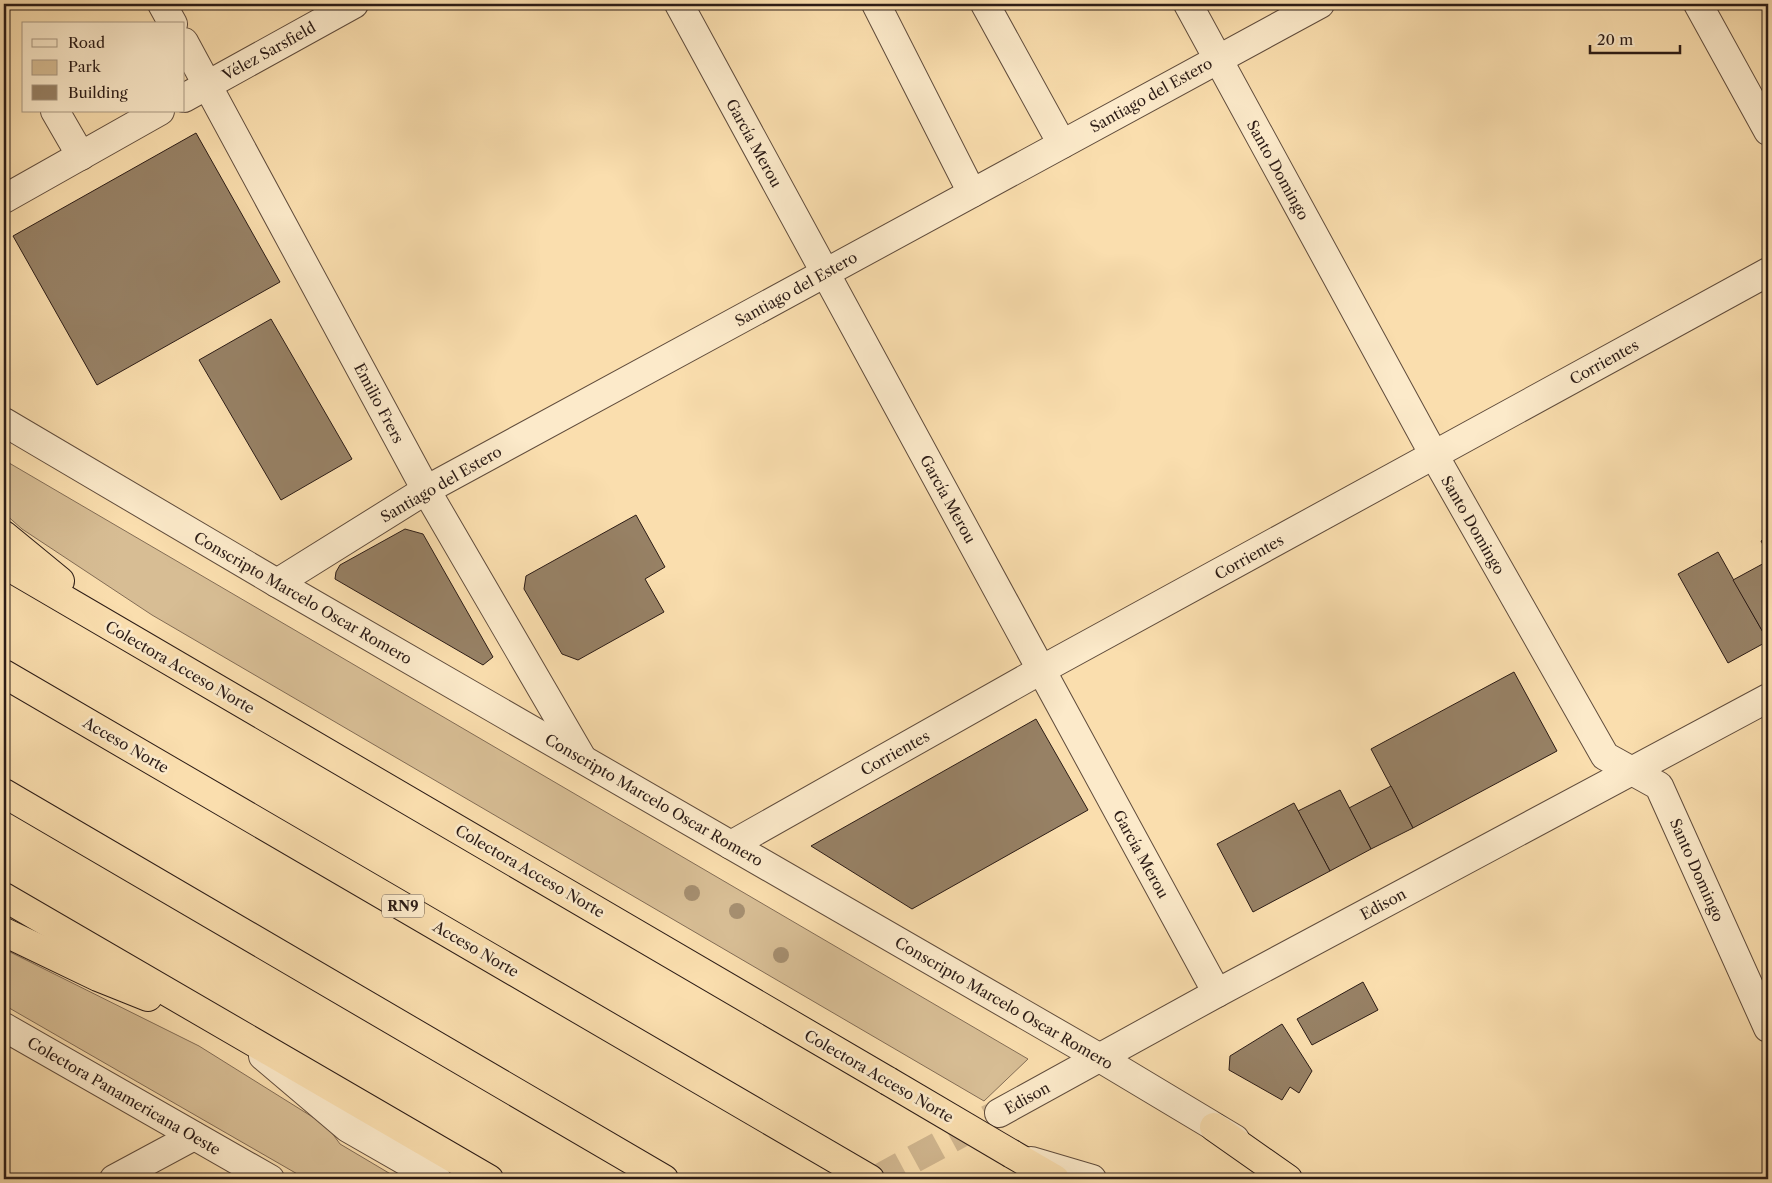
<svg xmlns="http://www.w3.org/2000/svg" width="1772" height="1183" font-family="'Libre Caslon Text',serif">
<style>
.green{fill:#d7bd94;stroke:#826c55}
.building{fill:#978165;stroke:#2c1c16}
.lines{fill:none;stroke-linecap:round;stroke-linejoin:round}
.minor-tunnel{stroke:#d1b790;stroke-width:28;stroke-dasharray:28 14;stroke-linecap:butt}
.minor-casing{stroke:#604c3c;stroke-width:30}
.highway-casing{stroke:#2c1c16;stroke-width:30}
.minor{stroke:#fceaca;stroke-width:28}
.highway{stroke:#fadeae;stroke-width:28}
.highway-bridge-casing{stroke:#2c1c16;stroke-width:30;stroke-linecap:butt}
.highway-bridge{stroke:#fadeae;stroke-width:28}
.tree{fill:#a58e6f}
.labels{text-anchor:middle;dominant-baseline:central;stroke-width:5;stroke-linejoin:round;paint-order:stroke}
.shield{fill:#fceaca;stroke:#6a5a4c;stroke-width:1}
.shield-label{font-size:14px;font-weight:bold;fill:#2c1c16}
.street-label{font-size:15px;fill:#2c1c16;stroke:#fceaca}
</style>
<rect width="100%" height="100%" fill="#fadeae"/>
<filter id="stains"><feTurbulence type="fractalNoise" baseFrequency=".004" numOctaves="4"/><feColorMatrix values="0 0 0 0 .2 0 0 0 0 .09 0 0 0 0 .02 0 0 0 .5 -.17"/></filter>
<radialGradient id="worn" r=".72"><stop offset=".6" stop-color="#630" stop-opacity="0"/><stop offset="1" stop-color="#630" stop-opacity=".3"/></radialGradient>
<g class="green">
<polygon points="4,460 1028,1059 984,1101 152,615 22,529 4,513"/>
<polygon points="4,949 199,1046 327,1126 340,1144 399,1179 306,1179 4,1005"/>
</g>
<g class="building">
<polygon points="196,133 280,282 97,385 13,236"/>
<polygon points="271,319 352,459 281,500 199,360"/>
<polygon points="636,515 665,567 645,579 664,612 578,660 562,654 524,589 526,576"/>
<polygon points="405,529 423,534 493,657 483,665 335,579 336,572 340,565"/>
<polygon points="1768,537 1768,554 1761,541"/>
<polygon points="1718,552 1768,641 1728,663 1678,574"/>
<polygon points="1768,561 1768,641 1733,580"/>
<polygon points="1514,672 1557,751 1413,828 1371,749"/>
<polygon points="1036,719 1088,810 912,909 811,846"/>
<polygon points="1391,786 1413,828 1371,849 1349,808"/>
<polygon points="1340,790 1371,849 1330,871 1298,811"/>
<polygon points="1294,803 1330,871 1253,912 1217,844"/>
<polygon points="1363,982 1378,1010 1312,1045 1297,1019"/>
<polygon points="1282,1024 1312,1071 1299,1093 1290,1087 1282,1100 1229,1070 1230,1056"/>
</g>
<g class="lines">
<polyline class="minor-tunnel" points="877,1179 999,1113"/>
<g class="minor-casing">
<g id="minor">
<polyline points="162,4 173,24"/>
<polyline points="679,4 1217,993"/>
<polyline points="876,4 972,193"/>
<polyline points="985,4 1062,144"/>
<polyline points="1188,4 1434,455 1605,756 1659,786 1768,1028"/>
<polyline points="1698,4 1768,131"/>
<polyline points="184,42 426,490 582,758"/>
<polyline points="184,98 354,4"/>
<polyline points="55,111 81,156"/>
<polyline points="4,199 160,111"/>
<polyline points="4,422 277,583 1100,1058 1235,1139"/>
<polyline points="277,583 426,490 1320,4"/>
<polyline points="731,845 1041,670 1768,272"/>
<polyline points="4,1027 270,1179"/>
<polyline points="263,1056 348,1128 437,1179"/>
<polyline points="999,1113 1217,993 1768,698"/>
<polyline points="1031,1161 1092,1179"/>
<polyline points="114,1179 194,1136"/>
</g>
</g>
<g class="highway-casing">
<g id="highway">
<polyline points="4,535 60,581"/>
<polyline points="4,564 888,1081"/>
<polyline points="4,674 870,1179"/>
<polyline points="4,793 664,1179"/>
<polyline points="4,897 489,1179"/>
<polyline points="4,932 98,977 148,997"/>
<polyline points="1214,1127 1288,1179"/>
<polyline points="1012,1154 1055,1179"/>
</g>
</g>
<use href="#minor" class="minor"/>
<use href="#highway" class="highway"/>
<g class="highway-bridge-casing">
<polyline id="highway-bridge" points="888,1081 1012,1154"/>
</g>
<use href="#highway-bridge" class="highway-bridge"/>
</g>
<g class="tree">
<circle cx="692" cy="893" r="8"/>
<circle cx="737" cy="911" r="8"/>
<circle cx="781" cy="955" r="8"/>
</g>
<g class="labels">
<rect class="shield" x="382" y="894.5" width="42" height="23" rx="4"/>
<g class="shield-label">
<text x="403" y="906">RN9</text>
</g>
<g class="street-label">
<text transform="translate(269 51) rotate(-29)">Vélez Sarsfield</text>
<text transform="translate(1151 95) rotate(-29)">Santiago del Estero</text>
<text transform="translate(754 143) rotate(61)">García Merou</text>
<text transform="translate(1278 170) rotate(61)">Santo Domingo</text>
<text transform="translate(796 289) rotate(-29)">Santiago del Estero</text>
<text transform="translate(1604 362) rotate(-29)">Corrientes</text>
<text transform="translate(379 403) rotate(62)">Emilio Frers</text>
<text transform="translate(441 484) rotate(-30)">Santiago del Estero</text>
<text transform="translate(948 499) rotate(61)">García Merou</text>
<text transform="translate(1473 525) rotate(60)">Santo Domingo</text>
<text transform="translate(1249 557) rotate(-29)">Corrientes</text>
<text transform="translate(303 598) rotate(30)">Conscripto Marcelo Oscar Romero</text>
<text transform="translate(180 667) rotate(30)">Colectora Acceso Norte</text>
<text transform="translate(126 745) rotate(30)">Acceso Norte</text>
<text transform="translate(895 753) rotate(-29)">Corrientes</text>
<text transform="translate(654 800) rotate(30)">Conscripto Marcelo Oscar Romero</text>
<text transform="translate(1141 854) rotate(61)">García Merou</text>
<text transform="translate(1697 870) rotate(66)">Santo Domingo</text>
<text transform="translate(530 871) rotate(30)">Colectora Acceso Norte</text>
<text transform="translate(1383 904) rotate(-28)">Edison</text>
<text transform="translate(476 949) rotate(30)">Acceso Norte</text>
<text transform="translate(1004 1003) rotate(30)">Conscripto Marcelo Oscar Romero</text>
<text transform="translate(879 1076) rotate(30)">Colectora Acceso Norte</text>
<text transform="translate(124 1096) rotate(30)">Colectora Panamericana Oeste</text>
<text transform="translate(1027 1098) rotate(-29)">Edison</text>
</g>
</g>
<rect width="1772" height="1183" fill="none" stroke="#fadeae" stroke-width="20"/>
<rect x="5" y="5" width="1762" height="1173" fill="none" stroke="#2c1c16" stroke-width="2.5"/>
<rect x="10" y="10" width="1752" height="1163" fill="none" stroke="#2c1c16"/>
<rect x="22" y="22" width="162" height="90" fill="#fceaca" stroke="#a99882"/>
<rect x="32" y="39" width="25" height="8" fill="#fceaca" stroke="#a99882"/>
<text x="68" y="48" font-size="15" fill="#2c1c16">Road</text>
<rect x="32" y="60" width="25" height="15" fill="#d7bd94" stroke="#a99882"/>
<text x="68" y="72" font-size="15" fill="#2c1c16">Park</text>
<rect x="32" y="85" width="25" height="15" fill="#978165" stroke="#a99882"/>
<text x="68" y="98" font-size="15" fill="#2c1c16">Building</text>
<path d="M1590 45v8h90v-8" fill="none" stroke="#2c1c16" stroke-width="2.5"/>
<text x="1597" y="45" font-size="15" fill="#2c1c16" stroke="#fceaca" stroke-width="4" paint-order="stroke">20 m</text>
<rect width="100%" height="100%" filter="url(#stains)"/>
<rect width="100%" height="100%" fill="url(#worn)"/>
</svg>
